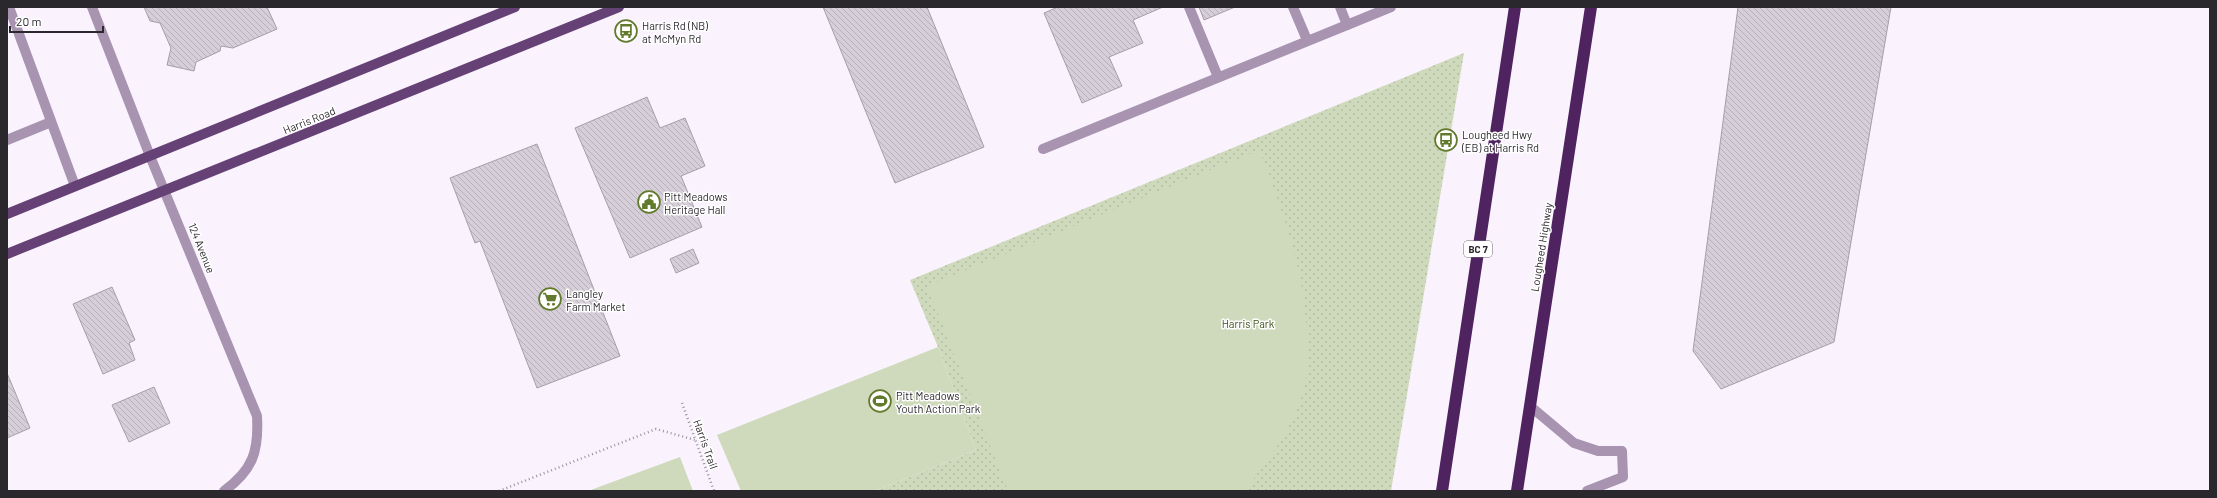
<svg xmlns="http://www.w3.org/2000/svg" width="2217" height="498" font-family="Barlow,sans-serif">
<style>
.park{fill:url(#park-dots)}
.pitch{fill:#cedabb}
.building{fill:url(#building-back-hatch);stroke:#a69fa9}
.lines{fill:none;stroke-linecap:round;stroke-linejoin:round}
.path{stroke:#99949c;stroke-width:2.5;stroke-dasharray:1 3;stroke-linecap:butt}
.minor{stroke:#a893b1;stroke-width:10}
.major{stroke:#664176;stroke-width:10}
.highway{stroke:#4f2360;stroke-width:12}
.labels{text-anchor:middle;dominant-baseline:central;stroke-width:3;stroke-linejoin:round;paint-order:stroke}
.shield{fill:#fff;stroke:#6b686c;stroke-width:1}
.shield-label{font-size:10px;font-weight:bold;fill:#2b282d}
.poi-label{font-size:11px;fill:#2b282d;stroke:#fff;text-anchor:start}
.street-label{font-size:11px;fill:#2b282d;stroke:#fff}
.park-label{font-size:11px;fill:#3c4c15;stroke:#fff}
</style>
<defs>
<pattern id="park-dots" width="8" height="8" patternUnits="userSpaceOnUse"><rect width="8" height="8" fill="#cedabb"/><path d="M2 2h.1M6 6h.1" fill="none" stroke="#b1bba1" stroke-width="1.8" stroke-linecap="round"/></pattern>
<pattern id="building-back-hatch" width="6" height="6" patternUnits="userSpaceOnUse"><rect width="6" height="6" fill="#d6ced9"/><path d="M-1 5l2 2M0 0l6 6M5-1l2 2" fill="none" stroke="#b8b1bb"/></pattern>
</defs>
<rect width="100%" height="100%" fill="#faf3fe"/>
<polygon class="park" points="1464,53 1391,491 875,491 976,450 938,347 910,280"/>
<g class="pitch">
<path d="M1259,150C1284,213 1308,279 1307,348C1307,357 1308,367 1307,375C1301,419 1270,458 1244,491H1008L927,286Z"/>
<polygon points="938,347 976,450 875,491 741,491 717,435"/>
<polygon points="680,457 693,491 588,491"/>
</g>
<g class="building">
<polygon points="144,7 267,7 277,29 233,48 221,46 220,51 196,62 194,71 167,65 171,48 160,23 150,21"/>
<polygon points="823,7 927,7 984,147 895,183"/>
<polygon points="1058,7 1163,7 1133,20 1143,43 1109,57 1122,86 1082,103 1044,13"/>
<polygon points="1199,7 1235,7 1204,20"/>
<polygon points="1738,7 1891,7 1834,342 1721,389 1693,351"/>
<polygon points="647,97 660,128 685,118 705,166 681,176 702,227 630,258 575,128"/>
<polygon points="537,144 620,356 537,388 480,241 475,243 450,178"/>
<polygon points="693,249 699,263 676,273 670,259"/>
<polygon points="112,287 135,340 129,343 135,360 103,374 73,304"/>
<polygon points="7,373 30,428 7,438"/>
<polygon points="154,387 170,423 129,442 112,405"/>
</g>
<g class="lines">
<g class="path">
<polyline points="682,403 714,491"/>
<polyline points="499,491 656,429 695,440"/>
</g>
<g class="minor">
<polyline points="9,7 75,186"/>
<path d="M92,7L150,156L257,416C259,451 253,470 224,491"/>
<polyline points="1189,7 1218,77"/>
<polyline points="1293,7 1307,40"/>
<polyline points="1340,7 1347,25 1391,7"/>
<polyline points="7,140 51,122"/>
<polyline points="1043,149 1347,25"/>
<polyline points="1530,406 1574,443 1598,451 1622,451 1623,477 1587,491"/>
</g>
<g class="major">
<polyline points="7,214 515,7"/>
<polyline points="7,254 619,7"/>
</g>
<g class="highway">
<polyline points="1442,491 1515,7"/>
<polyline points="1517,491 1591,7"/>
</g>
</g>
<defs>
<g id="bus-ring" transform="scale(1.15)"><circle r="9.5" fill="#fff" stroke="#627a2c" stroke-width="1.5"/><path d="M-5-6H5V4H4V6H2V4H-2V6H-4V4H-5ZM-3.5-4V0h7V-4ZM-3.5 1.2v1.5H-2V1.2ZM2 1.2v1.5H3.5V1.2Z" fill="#627a2c"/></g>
<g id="civic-ring" transform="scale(1.15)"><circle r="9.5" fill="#fff" stroke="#627a2c" stroke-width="1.5"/><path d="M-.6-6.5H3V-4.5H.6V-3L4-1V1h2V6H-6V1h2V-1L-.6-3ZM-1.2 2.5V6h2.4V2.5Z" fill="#627a2c"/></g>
<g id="supermarket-ring" transform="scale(1.15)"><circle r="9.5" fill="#fff" stroke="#627a2c" stroke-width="1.5"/><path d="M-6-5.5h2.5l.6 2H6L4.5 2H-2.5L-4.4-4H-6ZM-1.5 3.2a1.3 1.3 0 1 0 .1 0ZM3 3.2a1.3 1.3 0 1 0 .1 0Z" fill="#627a2c"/></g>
<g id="stadium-ring" transform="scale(1.15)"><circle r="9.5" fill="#fff" stroke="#627a2c" stroke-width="1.5"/><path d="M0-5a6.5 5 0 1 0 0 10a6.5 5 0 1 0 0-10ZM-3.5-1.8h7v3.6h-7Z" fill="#627a2c"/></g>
</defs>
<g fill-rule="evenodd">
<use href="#bus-ring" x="626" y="31"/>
<use href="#bus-ring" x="1446" y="140"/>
<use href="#civic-ring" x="649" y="202"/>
<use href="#supermarket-ring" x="550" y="299"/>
<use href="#stadium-ring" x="880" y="401"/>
</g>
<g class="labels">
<rect class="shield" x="1464" y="241" width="28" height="16" rx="3"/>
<g class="shield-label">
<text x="1478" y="249">BC 7</text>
</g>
<g class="poi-label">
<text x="642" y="25">Harris Rd (NB)<tspan x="642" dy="13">at McMyn Rd</tspan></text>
<text x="1462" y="134">Lougheed Hwy<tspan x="1462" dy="13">(EB) at Harris Rd</tspan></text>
<text x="664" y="196">Pitt Meadows<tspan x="664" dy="13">Heritage Hall</tspan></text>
<text x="566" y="293">Langley<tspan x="566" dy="13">Farm Market</tspan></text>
<text x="896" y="395">Pitt Meadows<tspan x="896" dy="13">Youth Action Park</tspan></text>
</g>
<g class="street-label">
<text transform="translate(309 120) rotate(-22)">Harris Road</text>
<text transform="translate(1541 247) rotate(-81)">Lougheed Highway</text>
<text transform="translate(202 248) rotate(68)">124 Avenue</text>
<text transform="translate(706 444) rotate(70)">Harris Trail</text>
</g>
<g class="park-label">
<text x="1248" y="323">Harris Park</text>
</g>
</g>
<rect width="2217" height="498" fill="none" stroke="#2b282d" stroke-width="16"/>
<path d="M10 26v6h93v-6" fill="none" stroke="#2b282d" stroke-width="2"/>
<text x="16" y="26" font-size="12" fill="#2b282d" stroke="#ffffff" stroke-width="3" paint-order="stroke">20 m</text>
</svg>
